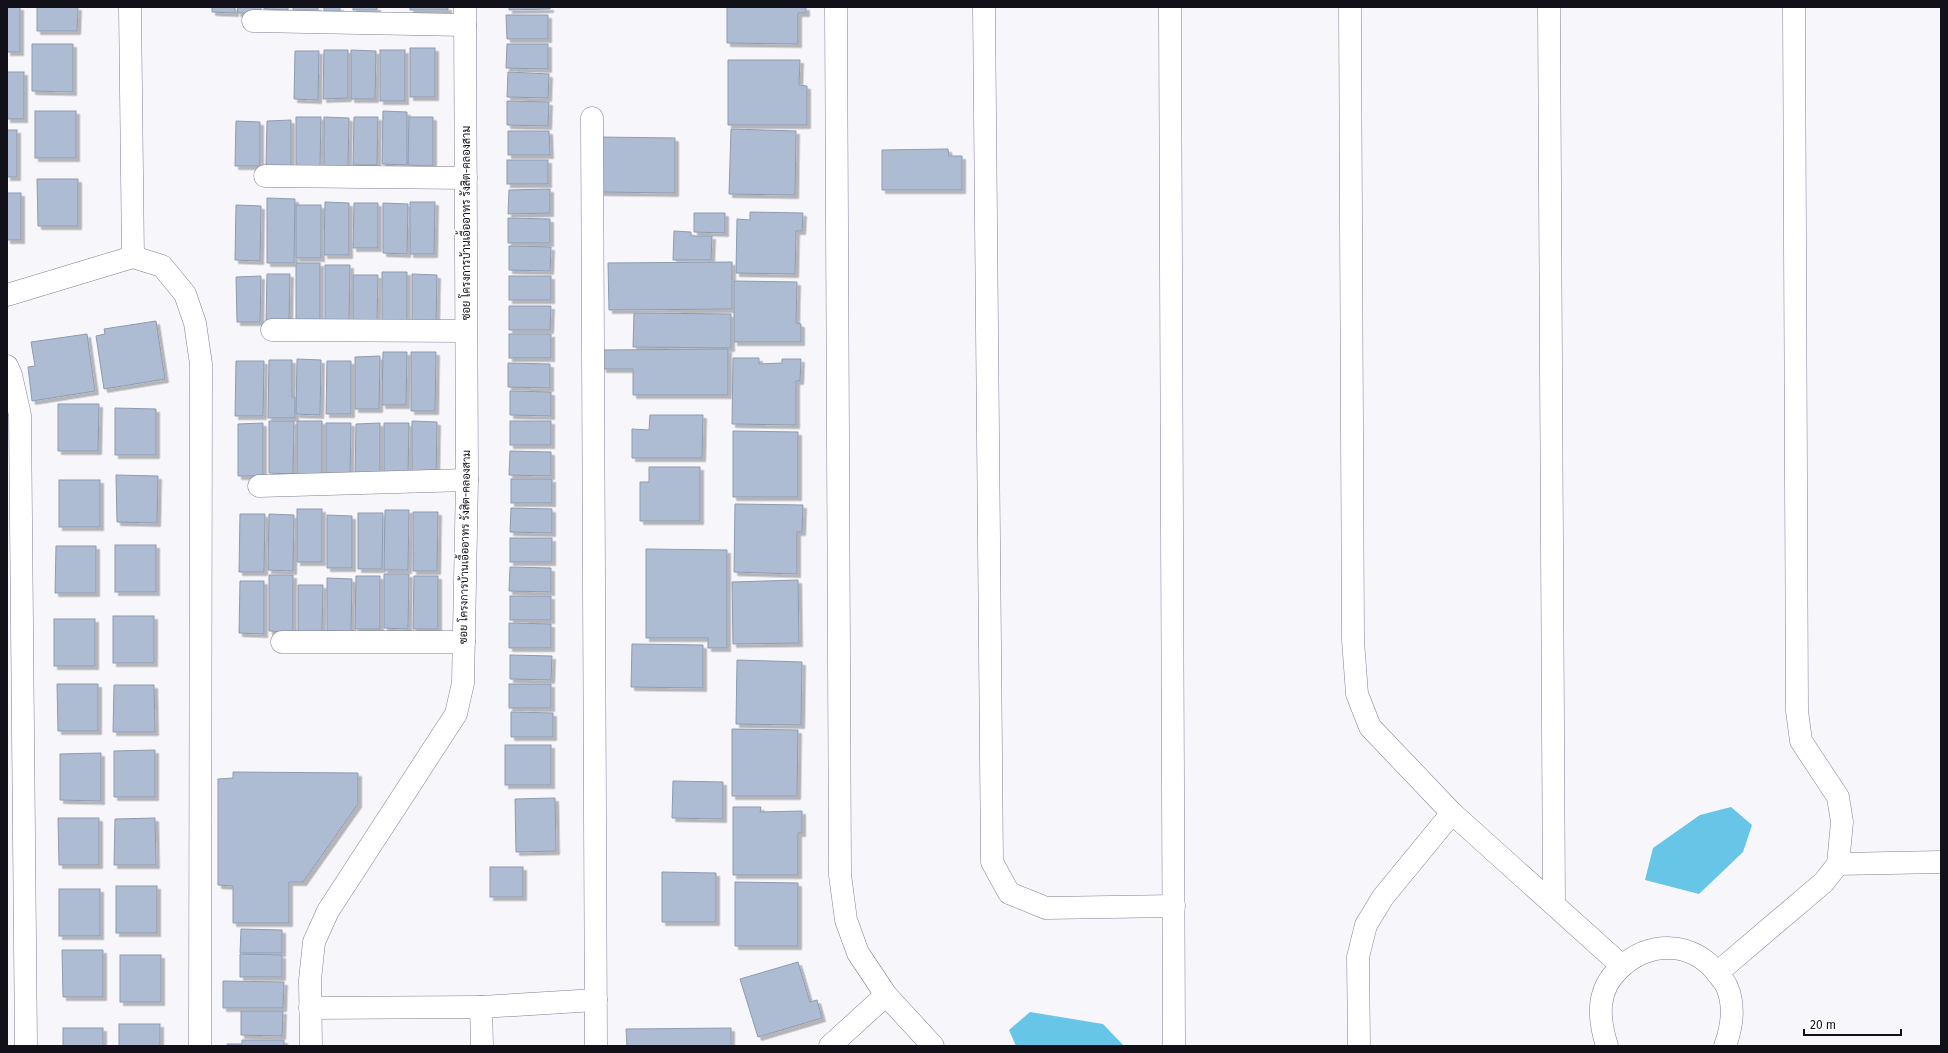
<svg xmlns="http://www.w3.org/2000/svg" width="1948" height="1053" font-family="'Fira Sans',Sarabun,sans-serif">
<style>
.water{fill:#67c5e8}
.building{fill:#adbcd2;stroke:#8d9bb0;filter:url(#shadow)}
.lines{fill:none;stroke-linecap:round;stroke-linejoin:round}
.minor-casing{stroke:#827f96;stroke-width:23}
.minor{stroke:#fff;stroke-width:22}
.labels{text-anchor:middle;dominant-baseline:central;stroke-width:3;stroke-linejoin:round;paint-order:stroke}
.street-label{font-size:11px;fill:#121019;stroke:#fff}
</style>
<defs>
<filter id="shadow"><feDropShadow dx="3.5" dy="3.5" stdDeviation="0" flood-color="#0004"/></filter>
</defs>
<rect width="100%" height="100%" fill="#f7f6fb"/>
<g class="water">
<polygon points="1731,807 1752,825 1743,852 1699,894 1645,880 1653,848 1700,815"/>
<polygon points="1030,1012 1103,1024 1124,1046 1016,1046 1009,1030"/>
</g>
<g class="building">
<rect x="7" y="7" width="13" height="45"/>
<polygon points="37,7 78,7 77,31 37,31"/>
<polygon points="212,7 235,7 235,13 212,12"/>
<polygon points="238,7 261,7 261,13 237,13"/>
<polygon points="264,7 288,7 288,10 264,9"/>
<rect x="293" y="7" width="25" height="3"/>
<rect x="324" y="7" width="16" height="4"/>
<rect x="353" y="7" width="24" height="3"/>
<rect x="410" y="7" width="38" height="3"/>
<polygon points="509,7 550,7 550,9 509,10"/>
<polygon points="727,7 806,7 806,13 798,13 798,44 727,43"/>
<polygon points="506,15 548,15 548,39 507,39"/>
<polygon points="32,44 73,44 73,92 32,91"/>
<polygon points="507,44 548,44 548,69 506,68"/>
<rect x="410" y="48" width="25" height="49"/>
<polygon points="324,50 348,50 348,98 323,99"/>
<polygon points="351,50 376,51 375,99 351,99"/>
<rect x="380" y="50" width="25" height="51"/>
<polygon points="295,51 319,51 318,100 294,99"/>
<polygon points="728,60 800,60 799,85 807,86 807,125 728,125"/>
<rect x="7" y="72" width="17" height="47"/>
<polygon points="508,72 549,74 548,98 507,97"/>
<polygon points="507,101 549,102 548,126 507,125"/>
<rect x="35" y="111" width="41" height="47"/>
<polygon points="383,111 407,112 407,165 382,164"/>
<polygon points="296,117 321,117 320,166 296,166"/>
<polygon points="324,117 349,118 348,166 324,166"/>
<polygon points="354,117 378,117 377,165 353,165"/>
<polygon points="409,117 433,117 433,166 408,165"/>
<polygon points="291,120 291,167 266,166 267,121"/>
<polygon points="236,121 260,122 260,166 235,166"/>
<polygon points="731,129 796,131 795,195 729,194"/>
<rect x="7" y="130" width="10" height="47"/>
<polygon points="508,131 549,131 550,155 508,155"/>
<polygon points="600,137 675,138 675,193 600,192"/>
<polygon points="948,149 949,156 962,156 962,190 882,190 882,150"/>
<rect x="507" y="160" width="41" height="24"/>
<polygon points="37,179 78,179 78,226 38,226"/>
<polygon points="550,189 550,213 508,214 509,190"/>
<rect x="7" y="193" width="14" height="47"/>
<polygon points="267,198 295,199 294,263 267,263"/>
<polygon points="325,202 349,203 349,255 324,255"/>
<polygon points="410,202 435,202 434,254 410,254"/>
<polygon points="354,203 378,203 378,248 353,248"/>
<polygon points="383,203 408,204 407,254 383,253"/>
<polygon points="236,205 261,206 260,261 235,260"/>
<rect x="296" y="205" width="25" height="53"/>
<polygon points="750,212 803,213 802,231 796,231 795,274 736,273 737,219 750,220"/>
<polygon points="694,213 725,213 725,233 694,232"/>
<polygon points="508,218 550,219 550,243 508,243"/>
<polygon points="674,231 691,232 691,236 712,236 711,260 673,260"/>
<polygon points="509,246 551,247 550,271 509,270"/>
<polygon points="732,262 732,309 609,310 608,263"/>
<rect x="296" y="263" width="24" height="60"/>
<polygon points="325,265 350,265 349,321 325,321"/>
<polygon points="382,272 407,272 407,321 382,320"/>
<polygon points="267,274 290,274 289,322 266,322"/>
<polygon points="412,274 437,275 436,321 412,320"/>
<polygon points="353,275 378,275 377,322 353,321"/>
<polygon points="261,276 260,322 237,322 236,277"/>
<rect x="509" y="276" width="42" height="24"/>
<polygon points="734,281 797,282 796,323 801,324 801,342 734,342"/>
<polygon points="509,306 551,306 550,330 509,330"/>
<polygon points="634,313 731,314 731,348 633,347"/>
<polygon points="156,321 165,379 104,389 96,336 105,334 104,329"/>
<polygon points="87,334 95,391 32,401 28,367 35,366 31,342"/>
<rect x="509" y="334" width="42" height="24"/>
<polygon points="728,349 728,395 633,395 633,369 603,369 602,350"/>
<polygon points="383,352 407,352 406,405 382,405"/>
<polygon points="411,352 436,352 435,411 411,411"/>
<polygon points="380,356 379,409 355,409 355,357"/>
<polygon points="733,358 759,358 759,364 782,363 782,359 801,359 800,381 796,381 796,425 732,424"/>
<polygon points="297,359 321,360 320,415 296,414"/>
<polygon points="269,360 292,360 292,397 295,397 295,418 268,418"/>
<polygon points="236,361 264,361 263,416 235,416"/>
<polygon points="327,361 351,361 351,414 326,414"/>
<polygon points="508,363 550,364 550,388 508,387"/>
<polygon points="510,391 551,392 551,416 510,415"/>
<polygon points="58,404 99,404 98,451 58,451"/>
<polygon points="115,408 156,409 156,455 115,455"/>
<polygon points="650,415 703,415 702,458 632,458 632,429 649,430"/>
<polygon points="269,421 294,421 293,474 269,473"/>
<polygon points="297,421 322,421 322,477 297,476"/>
<polygon points="412,421 437,422 436,475 412,474"/>
<rect x="510" y="421" width="41" height="24"/>
<polygon points="263,423 263,476 238,476 238,424"/>
<polygon points="326,423 351,423 350,476 326,476"/>
<polygon points="380,423 380,476 355,476 356,424"/>
<polygon points="384,423 409,423 408,476 384,476"/>
<polygon points="733,431 798,432 798,497 733,497"/>
<polygon points="510,451 551,452 551,476 509,475"/>
<polygon points="649,467 700,467 700,521 640,521 640,482 649,482"/>
<polygon points="116,475 158,476 157,523 117,522"/>
<rect x="511" y="479" width="41" height="24"/>
<rect x="59" y="480" width="41" height="47"/>
<polygon points="735,504 803,505 802,532 797,532 797,574 734,572"/>
<polygon points="511,508 552,509 552,533 510,532"/>
<rect x="297" y="509" width="25" height="53"/>
<polygon points="385,510 409,510 408,570 384,570"/>
<polygon points="413,512 438,512 437,571 413,571"/>
<polygon points="358,513 383,513 382,569 358,569"/>
<polygon points="240,514 265,514 264,572 239,572"/>
<polygon points="269,514 294,515 293,571 268,570"/>
<polygon points="327,515 352,516 352,568 327,568"/>
<rect x="510" y="538" width="42" height="24"/>
<rect x="115" y="545" width="41" height="47"/>
<polygon points="56,546 96,546 96,593 55,593"/>
<polygon points="646,549 727,550 727,648 708,648 708,638 646,638"/>
<polygon points="510,567 551,568 551,592 509,591"/>
<polygon points="384,574 409,574 408,629 384,628"/>
<polygon points="269,575 293,575 293,632 269,631"/>
<polygon points="356,576 380,576 380,629 355,629"/>
<polygon points="414,576 438,576 438,629 413,629"/>
<polygon points="327,578 352,579 351,632 327,631"/>
<polygon points="798,580 799,643 733,644 732,582"/>
<polygon points="240,581 264,581 264,634 239,633"/>
<polygon points="298,585 323,585 322,632 298,632"/>
<rect x="510" y="596" width="41" height="24"/>
<rect x="113" y="616" width="41" height="47"/>
<rect x="54" y="619" width="41" height="47"/>
<polygon points="509,623 551,624 551,648 509,648"/>
<polygon points="632,644 703,645 703,688 631,687"/>
<polygon points="510,655 552,656 551,680 510,679"/>
<polygon points="737,660 802,662 801,725 736,724"/>
<polygon points="57,684 98,684 98,731 58,731"/>
<rect x="509" y="684" width="42" height="24"/>
<polygon points="114,685 154,685 155,732 113,732"/>
<polygon points="511,712 553,713 553,737 511,737"/>
<polygon points="732,729 798,730 797,796 732,796"/>
<rect x="505" y="745" width="46" height="40"/>
<polygon points="155,750 155,797 114,797 114,751"/>
<polygon points="101,753 101,801 60,800 60,754"/>
<polygon points="233,772 358,773 358,804 303,882 289,882 289,923 233,923 233,886 218,885 218,779 233,778"/>
<polygon points="673,781 723,782 723,819 672,818"/>
<polygon points="555,798 556,851 516,852 515,799"/>
<polygon points="733,807 761,807 760,812 802,811 802,833 798,833 798,875 733,875"/>
<polygon points="58,818 99,818 99,865 59,865"/>
<polygon points="155,818 156,865 114,865 115,819"/>
<rect x="490" y="867" width="33" height="30"/>
<polygon points="662,872 716,873 716,922 662,922"/>
<polygon points="735,882 798,883 798,946 735,946"/>
<rect x="116" y="886" width="41" height="47"/>
<rect x="59" y="889" width="41" height="47"/>
<polygon points="241,929 282,930 282,953 240,953"/>
<polygon points="62,950 103,950 103,997 63,997"/>
<polygon points="240,954 282,955 282,977 240,977"/>
<rect x="120" y="955" width="41" height="47"/>
<polygon points="798,962 810,1002 817,1000 822,1018 758,1037 740,979"/>
<polygon points="223,981 284,982 283,1008 223,1008"/>
<polygon points="241,1011 283,1011 282,1036 241,1035"/>
<rect x="119" y="1024" width="41" height="22"/>
<rect x="63" y="1028" width="40" height="18"/>
<polygon points="731,1028 731,1046 627,1046 626,1029"/>
<polygon points="242,1040 284,1040 284,1046 227,1046 227,1044 242,1044"/>
</g>
<g class="lines">
<g class="minor-casing">
<g id="minor">
<polyline points="130,7 133,257"/>
<polyline points="836,7 840,875 846,920 858,953 886,995 933,1046"/>
<polyline points="984,7 992,862 1009,893 1046,908 1174,906"/>
<polyline points="1170,7 1174,1046"/>
<polyline points="1350,7 1353,640 1357,694 1370,727 1452,813 1622,966"/>
<polyline points="1549,7 1554,904"/>
<polyline points="253,21 465,25"/>
<polyline points="592,118 596,1046"/>
<polyline points="265,176 466,178"/>
<polyline points="7,295 133,257 162,266 185,294 195,323 201,364 200,1046"/>
<polyline points="272,330 466,331"/>
<polyline points="7,366 11,375 20,415 26,1046"/>
<polyline points="259,486 467,480"/>
<polyline points="282,642 464,642"/>
<polyline points="1838,864 1941,862"/>
<polyline points="1717,973 1824,882 1838,864 1842,822 1838,797 1801,741 1797,711 1794,7"/>
<polyline points="310,1008 481,1007"/>
<polyline points="311,1046 310,980 314,942 328,911 456,714 463,683 467,480 465,7"/>
<polyline points="482,1046 481,1007 596,1000"/>
<polyline points="830,1046 886,995"/>
<polyline points="1359,1046 1358,957 1366,925 1383,897 1452,813"/>
<path d="M1607,1046C1598,1017 1596,990 1620,968C1650,940 1693,941 1718,974C1721,978 1725,982 1727,987C1735,1006 1732,1027 1725,1046"/>
</g>
</g>
<use href="#minor" class="minor"/>
</g>
<g class="labels">
<g class="street-label">
<text transform="translate(466 223) rotate(-90)">ซอย โครงการบ้านเอื้ออาทร รังสิต-คลองสาม</text>
<text transform="translate(465 547) rotate(-89)">ซอย โครงการบ้านเอื้ออาทร รังสิต-คลองสาม</text>
</g>
</g>
<rect width="1948" height="1053" fill="none" stroke="#121019" stroke-width="16"/>
<path d="M1804 1029v6h97v-6" fill="none" stroke="#121019" stroke-width="2"/>
<text x="1810" y="1029" font-size="12" fill="#121019" stroke="#ffffff" stroke-width="3" paint-order="stroke">20 m</text>
</svg>
